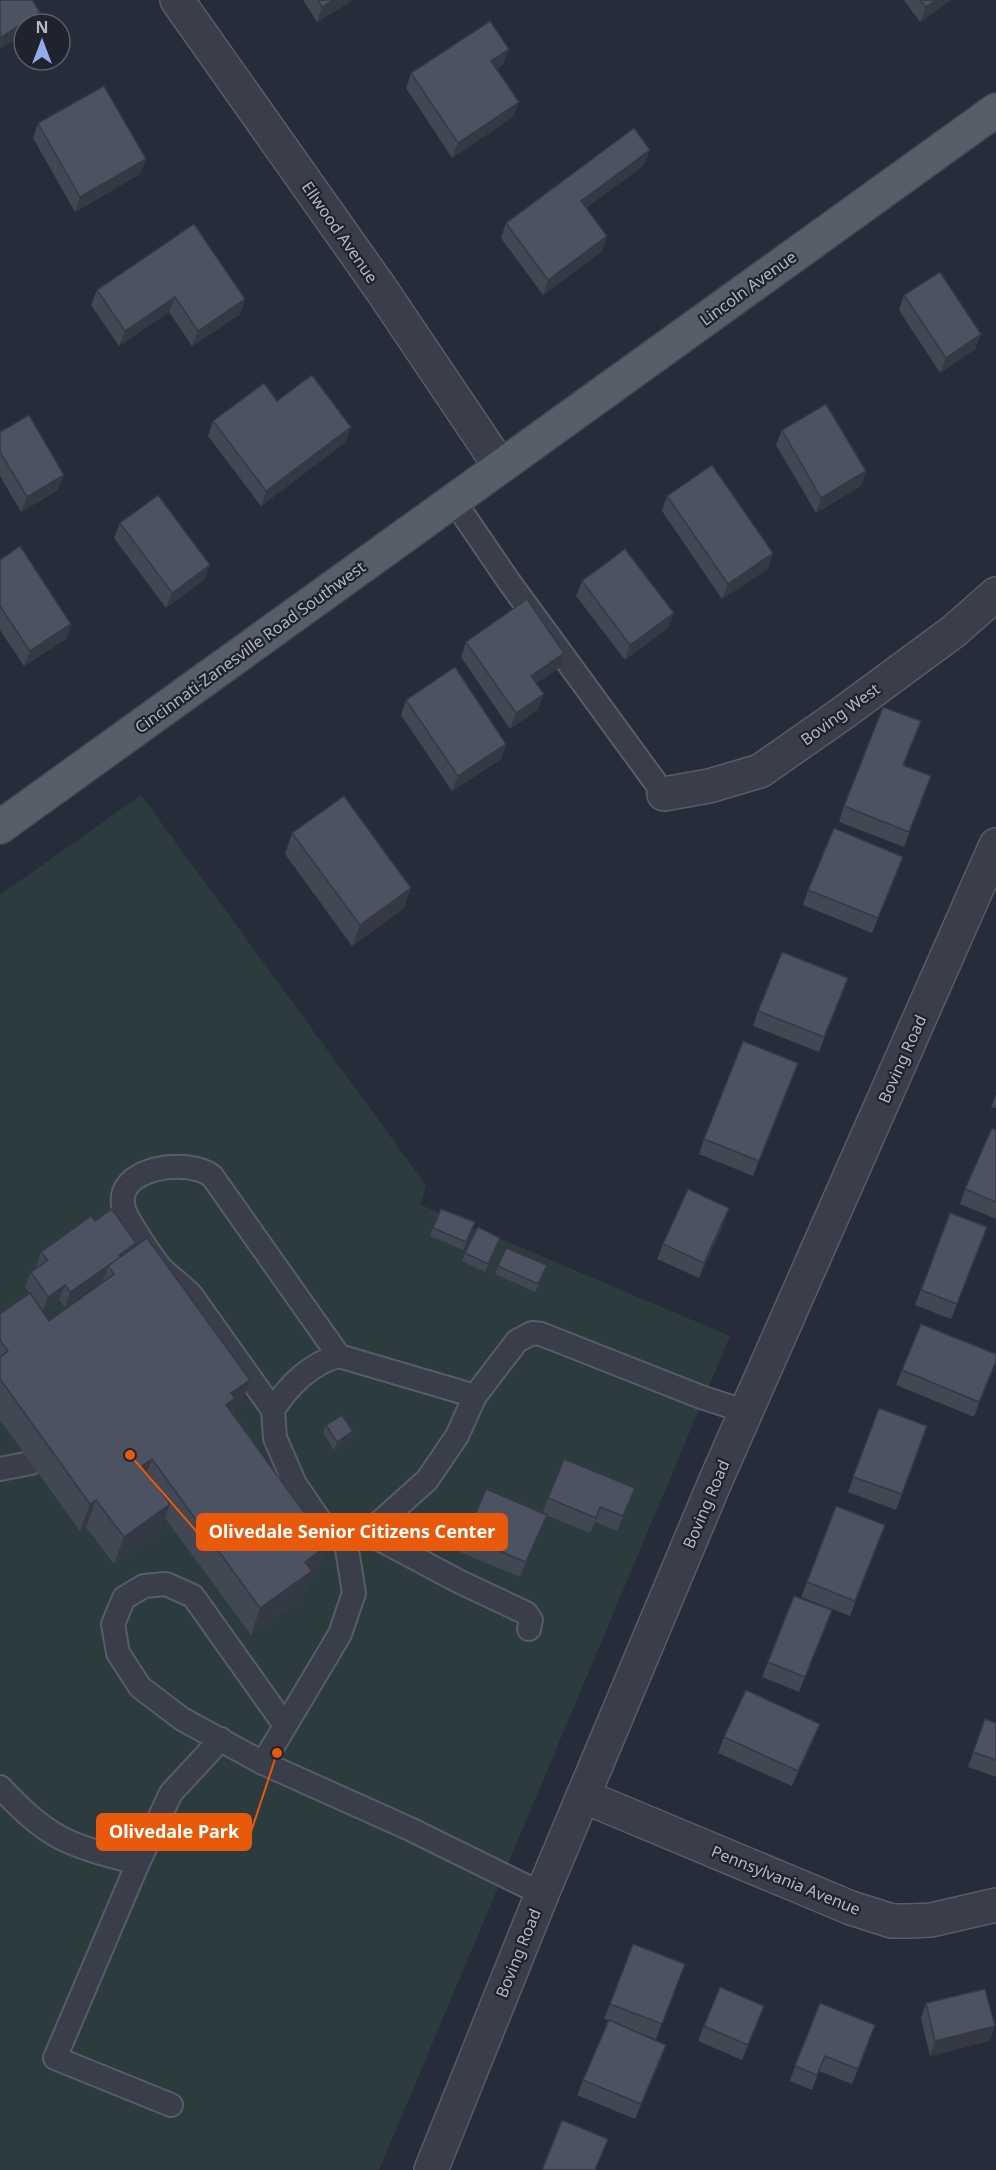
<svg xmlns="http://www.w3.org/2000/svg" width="996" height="2170" font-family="'Noto Sans',sans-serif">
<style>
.green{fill:#2c3c3e}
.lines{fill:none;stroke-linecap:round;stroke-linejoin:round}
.lane-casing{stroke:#575c67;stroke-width:26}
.street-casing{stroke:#575c67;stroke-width:36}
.primary-casing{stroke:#424752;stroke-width:36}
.lane{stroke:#393e4a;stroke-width:22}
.street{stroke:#393e4a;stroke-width:33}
.primary{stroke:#575d69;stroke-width:33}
.wall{fill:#414753;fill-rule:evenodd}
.shaded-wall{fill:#353944}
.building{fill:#4c5261;stroke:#353944;stroke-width:1.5}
.labels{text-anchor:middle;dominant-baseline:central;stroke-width:4.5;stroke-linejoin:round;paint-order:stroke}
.street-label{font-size:16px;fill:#b5b9c5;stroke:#1e232e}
.leader{fill:none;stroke:#e8590c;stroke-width:2}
.callout-dot{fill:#e8590c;stroke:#1e232e;stroke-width:2}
.callout{fill:#e8590c;stroke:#e8590c;stroke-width:2}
.callout-label{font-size:18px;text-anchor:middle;font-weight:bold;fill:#fff}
</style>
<rect width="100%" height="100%" fill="#262c39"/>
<polygon class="green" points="141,795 426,1185 421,1205 730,1336 379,2170 0,2170 0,895"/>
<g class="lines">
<g class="lane-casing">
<g id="lane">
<polyline points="454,501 510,583 664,794"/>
<path d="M273,1410C288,1386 311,1363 339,1356L475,1396"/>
<polyline points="0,1469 31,1463"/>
<polyline points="368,1533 460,1582 526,1613 531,1620 529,1629"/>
<polyline points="346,1543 368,1533 427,1480 457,1436 475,1396 517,1341 532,1333 541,1334 701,1397 747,1412"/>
<polyline points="284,1724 193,1596 166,1584 144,1586 124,1598 113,1624 118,1653 140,1687 182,1719 263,1763 410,1829 542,1894"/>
<path d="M263,1763L340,1634L354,1593L346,1543L321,1522L295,1484L275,1438L273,1410L192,1296C183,1286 173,1279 164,1271C155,1262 127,1220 124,1209C112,1167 188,1157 212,1176L339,1356"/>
<path d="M0,1787C18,1806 38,1826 61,1838C85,1850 112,1856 138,1863"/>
<polyline points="171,2105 55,2058 138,1863 171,1793 221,1739"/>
</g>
</g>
<g class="street-casing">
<g id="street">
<polyline points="177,0 381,289 500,466"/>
<polyline points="664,794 709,786 760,771 843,713 954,631 996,594"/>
<polyline points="583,1796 851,1908 892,1921 909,1921 931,1920 996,1905"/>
<polyline points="431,2170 542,1894 715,1482 996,845"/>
</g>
</g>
<g class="primary-casing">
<polyline id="primary" points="0,827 996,110"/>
</g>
<use href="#lane" class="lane"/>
<use href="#street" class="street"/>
<use href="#primary" class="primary"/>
</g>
<g class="wall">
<polygon points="303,0 353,0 317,22"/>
<polygon points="904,0 951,0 920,22"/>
<polygon points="509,49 503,64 497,69 519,102 513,117 452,158 406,88 411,73"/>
<polygon points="38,123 146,159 140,174 75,212 33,138"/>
<polygon points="644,165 586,208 607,236 602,251 543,295 501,238 506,223"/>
<polygon points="97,290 245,299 240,314 192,346 169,312 119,346 91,305"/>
<polygon points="904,295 981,334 975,349 940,373 899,310"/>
<polygon points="277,401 346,442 261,506 208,436 213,421"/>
<polygon points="782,430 866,471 861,486 816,513 776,445"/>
<polygon points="0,432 58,490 21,512 0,476"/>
<polygon points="667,496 773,553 768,569 722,599 662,511"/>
<polygon points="120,523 204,580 166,608 114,538"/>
<polygon points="0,560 71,624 66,639 24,666 0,630"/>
<polygon points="582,581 668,628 625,660 576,596"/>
<polygon points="466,642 559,668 536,683 538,709 510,729 461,657"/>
<polygon points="406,700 506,744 501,759 452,791 401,715"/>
<polygon points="915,736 904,765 931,776 904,847 839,822 844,806"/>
<polygon points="292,833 411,888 403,909 352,946 285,854"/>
<polygon points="903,857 872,933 803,905 808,890"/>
<polygon points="842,994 819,1052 753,1026 758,1011"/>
<polygon points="798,1063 753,1176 699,1154 704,1139"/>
<polygon points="996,1094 996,1108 991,1107"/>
<polygon points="996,1130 996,1219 960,1204 965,1189"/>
<polygon points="950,1213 987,1227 951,1319 915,1305"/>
<path d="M95,1221L136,1243L134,1247L240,1407L232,1412L328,1545L318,1572L309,1579L302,1598L251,1635L165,1518L160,1531L114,1564L86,1527L80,1531L0,1420V1314L29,1293L25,1287L31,1272L37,1268L36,1267L41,1252ZM103,1281L102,1283L49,1321L43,1311L59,1300L65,1307Z"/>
<polygon points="724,1223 699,1278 657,1259 663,1244"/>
<polygon points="433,1228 472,1230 463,1250 430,1236"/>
<polygon points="497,1246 485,1272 462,1261 465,1253"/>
<polygon points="498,1266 544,1273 535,1292 495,1274"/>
<polygon points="996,1362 974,1417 896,1385 902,1370"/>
<polygon points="879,1408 927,1426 896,1510 848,1492"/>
<polygon points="326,1425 353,1431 350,1439 334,1450 323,1433"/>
<polygon points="635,1488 617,1531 595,1522 590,1533 546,1515 541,1530 520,1577 460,1552 466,1537 543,1513 548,1498"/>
<polygon points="879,1540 850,1616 801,1597 807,1582"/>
<polygon points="832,1610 799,1692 762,1677 768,1662"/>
<polygon points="985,1719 996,1723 996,1777 968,1767"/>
<polygon points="724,1737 814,1739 792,1786 718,1753"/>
<polygon points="685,1964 656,2039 619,2025 661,2060 635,2119 577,2095 608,2020 604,2019 610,2004"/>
<polygon points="926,2003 995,2026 989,2041 930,2056 921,2018"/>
<polygon points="759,2021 742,2060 698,2041 704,2026"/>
<polygon points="870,2040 852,2084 819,2071 812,2090 790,2081 795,2066"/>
</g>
<g class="shaded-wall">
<polygon points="334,0 353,0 317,22 322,7"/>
<polygon points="936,0 951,0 920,22 926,7"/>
<polygon points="40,12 35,24 24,24 24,34 0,49 0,38"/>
<polygon points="509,49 503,64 486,76 491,61"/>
<polygon points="519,102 513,117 452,158 458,143"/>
<polygon points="650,150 644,165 575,216 581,201"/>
<polygon points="146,159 140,174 75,212 80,197"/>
<polygon points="607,236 602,251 543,295 548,280"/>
<polygon points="175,297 169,312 119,346 125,331"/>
<polygon points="245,299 240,314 192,346 198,331"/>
<polygon points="981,334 975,349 940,373 946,358"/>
<polygon points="351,427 346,442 261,506 266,491"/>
<polygon points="866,471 861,486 816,513 821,498"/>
<polygon points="64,475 58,490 21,512 27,497"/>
<polygon points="773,553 768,569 722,599 728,584"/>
<polygon points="210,565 204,580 166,608 172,593"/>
<polygon points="674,613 668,628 625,660 630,645"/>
<polygon points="71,624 66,639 24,666 30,651"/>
<polygon points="564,653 559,668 525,691 531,676"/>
<polygon points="544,694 538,709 510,729 516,713"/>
<polygon points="506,744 501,759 452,791 458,776"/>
<polygon points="411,888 403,909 352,946 360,925"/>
<polygon points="729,1208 724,1223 699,1278 704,1263"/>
<polygon points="136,1243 130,1258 108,1266 103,1281 65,1307 70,1292 119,1255"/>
<polygon points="65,1285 59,1300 42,1312 48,1297"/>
<polygon points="996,1361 993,1370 974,1417 979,1402"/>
<polygon points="250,1380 240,1407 229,1414 226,1405 231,1393"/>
<polygon points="353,1431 350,1439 334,1450 337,1442"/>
<polygon points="152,1459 142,1486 142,1466"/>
<polygon points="96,1500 86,1527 80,1531 90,1504"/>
<polygon points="170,1504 160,1531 114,1564 124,1537"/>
<polygon points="547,1515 541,1530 520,1577 526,1562"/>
<polygon points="328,1545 318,1572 309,1579 302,1598 251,1635 260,1608 305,1562"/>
<polygon points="820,1724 814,1739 792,1786 798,1771"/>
<polygon points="764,2006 759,2021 742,2060 748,2045"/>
<polygon points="995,2026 989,2041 930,2056 935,2041"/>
<polygon points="666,2045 661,2060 635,2119 641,2104"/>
</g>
<g class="building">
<polygon points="0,0 32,0 40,12 0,38"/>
<polygon points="318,0 334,0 322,7"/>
<polygon points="920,0 936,0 926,7"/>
<polygon points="490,21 509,49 491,61 519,102 458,143 411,73"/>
<polygon points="104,86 146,159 80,197 38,123"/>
<polygon points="634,128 650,150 581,201 607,236 548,280 506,223"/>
<polygon points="194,224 245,299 198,331 175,297 125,331 97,290"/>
<polygon points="940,272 981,334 946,358 904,295"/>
<polygon points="312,375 351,427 266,491 213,421 264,383 277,401"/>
<polygon points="826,404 866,471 821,498 782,430"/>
<polygon points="29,415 64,475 27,497 0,452 0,432"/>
<polygon points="712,465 773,553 728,584 667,496"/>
<polygon points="158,495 210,565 172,593 120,523"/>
<polygon points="20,546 71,624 30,651 0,606 0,560"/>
<polygon points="625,549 674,613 630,645 582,581"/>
<polygon points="527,599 564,653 531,676 544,694 516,713 466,642"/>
<polygon points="455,667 506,744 458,776 406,700"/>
<polygon points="883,707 921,721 903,765 931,776 909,832 844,806"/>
<polygon points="344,796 411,888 360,925 292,833"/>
<polygon points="834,828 903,857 878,918 808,890"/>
<polygon points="782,952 848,978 824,1037 758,1011"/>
<polygon points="743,1041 798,1063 759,1161 704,1139"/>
<polygon points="992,1128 996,1130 996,1202 965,1189"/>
<polygon points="688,1189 729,1208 704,1263 663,1244"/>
<polygon points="112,1209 136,1243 119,1255 121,1257 70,1292 65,1285 48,1297 31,1272 48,1260 41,1252 91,1216 95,1221"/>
<polygon points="441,1209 475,1222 466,1242 433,1228"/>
<polygon points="950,1213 987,1227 957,1304 921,1290"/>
<polygon points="478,1227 500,1238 488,1264 465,1253"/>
<polygon points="147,1238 250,1380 231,1393 235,1398 226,1405 328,1545 305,1562 312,1571 260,1608 152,1459 142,1466 170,1504 124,1537 96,1500 90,1504 0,1379 0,1357 8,1351 0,1340 0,1314 30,1293 49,1321 114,1274 108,1266"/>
<polygon points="506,1248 547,1265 538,1284 498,1266"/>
<polygon points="921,1324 996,1354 996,1361 979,1402 902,1370"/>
<polygon points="879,1408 927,1426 902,1494 853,1477"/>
<polygon points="342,1415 353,1431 337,1442 326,1425"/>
<polygon points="564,1459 635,1488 623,1516 600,1507 596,1518 548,1498"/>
<polygon points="486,1489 547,1515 526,1562 466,1537"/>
<polygon points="836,1506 885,1525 855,1601 807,1582"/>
<polygon points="794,1596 832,1610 805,1677 768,1662"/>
<polygon points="746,1690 820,1724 798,1771 724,1737"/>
<polygon points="985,1719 996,1723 996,1760 973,1752"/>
<polygon points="633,1944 685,1964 662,2024 610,2004"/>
<polygon points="720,1987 764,2006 748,2045 704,2026"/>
<polygon points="985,1989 995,2026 935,2041 926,2003"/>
<polygon points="820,2003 875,2025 858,2069 825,2056 817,2075 795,2066"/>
<polygon points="609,2020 666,2045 641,2104 583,2080"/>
<polygon points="562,2120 608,2139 595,2170 542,2170"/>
</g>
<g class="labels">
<g class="street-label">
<text transform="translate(340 232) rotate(55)">Ellwood Avenue</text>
<text transform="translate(748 288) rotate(-36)">Lincoln Avenue</text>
<text transform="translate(250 647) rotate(-36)">Cincinnati-Zanesville Road Southwest</text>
<text transform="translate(840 714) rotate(-36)">Boving West</text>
<text transform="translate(902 1059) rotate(-66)">Boving Road</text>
<text transform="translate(706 1504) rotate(-67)">Boving Road</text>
<text transform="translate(786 1880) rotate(22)">Pennsylvania Avenue</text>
<text transform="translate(518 1953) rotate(-68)">Boving Road</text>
</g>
</g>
<path class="leader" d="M130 1455L197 1532M277 1753L251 1832"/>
<g class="callout-dot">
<circle cx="130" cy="1455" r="6"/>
<circle cx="277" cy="1753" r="6"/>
</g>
<g class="callout">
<rect x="197" y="1514" width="310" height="36" rx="6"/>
<rect x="97" y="1814" width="154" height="36" rx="6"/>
</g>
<g class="callout-label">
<text x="352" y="1538">Olivedale Senior Citizens Center</text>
<text x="174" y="1838">Olivedale Park</text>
</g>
<g transform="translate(42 42)"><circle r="28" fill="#1e232e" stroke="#5a5f6a" stroke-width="1.5"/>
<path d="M0-4.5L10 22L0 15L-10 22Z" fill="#94abeb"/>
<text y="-9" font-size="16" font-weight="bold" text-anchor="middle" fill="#b5b9c5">N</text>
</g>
</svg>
